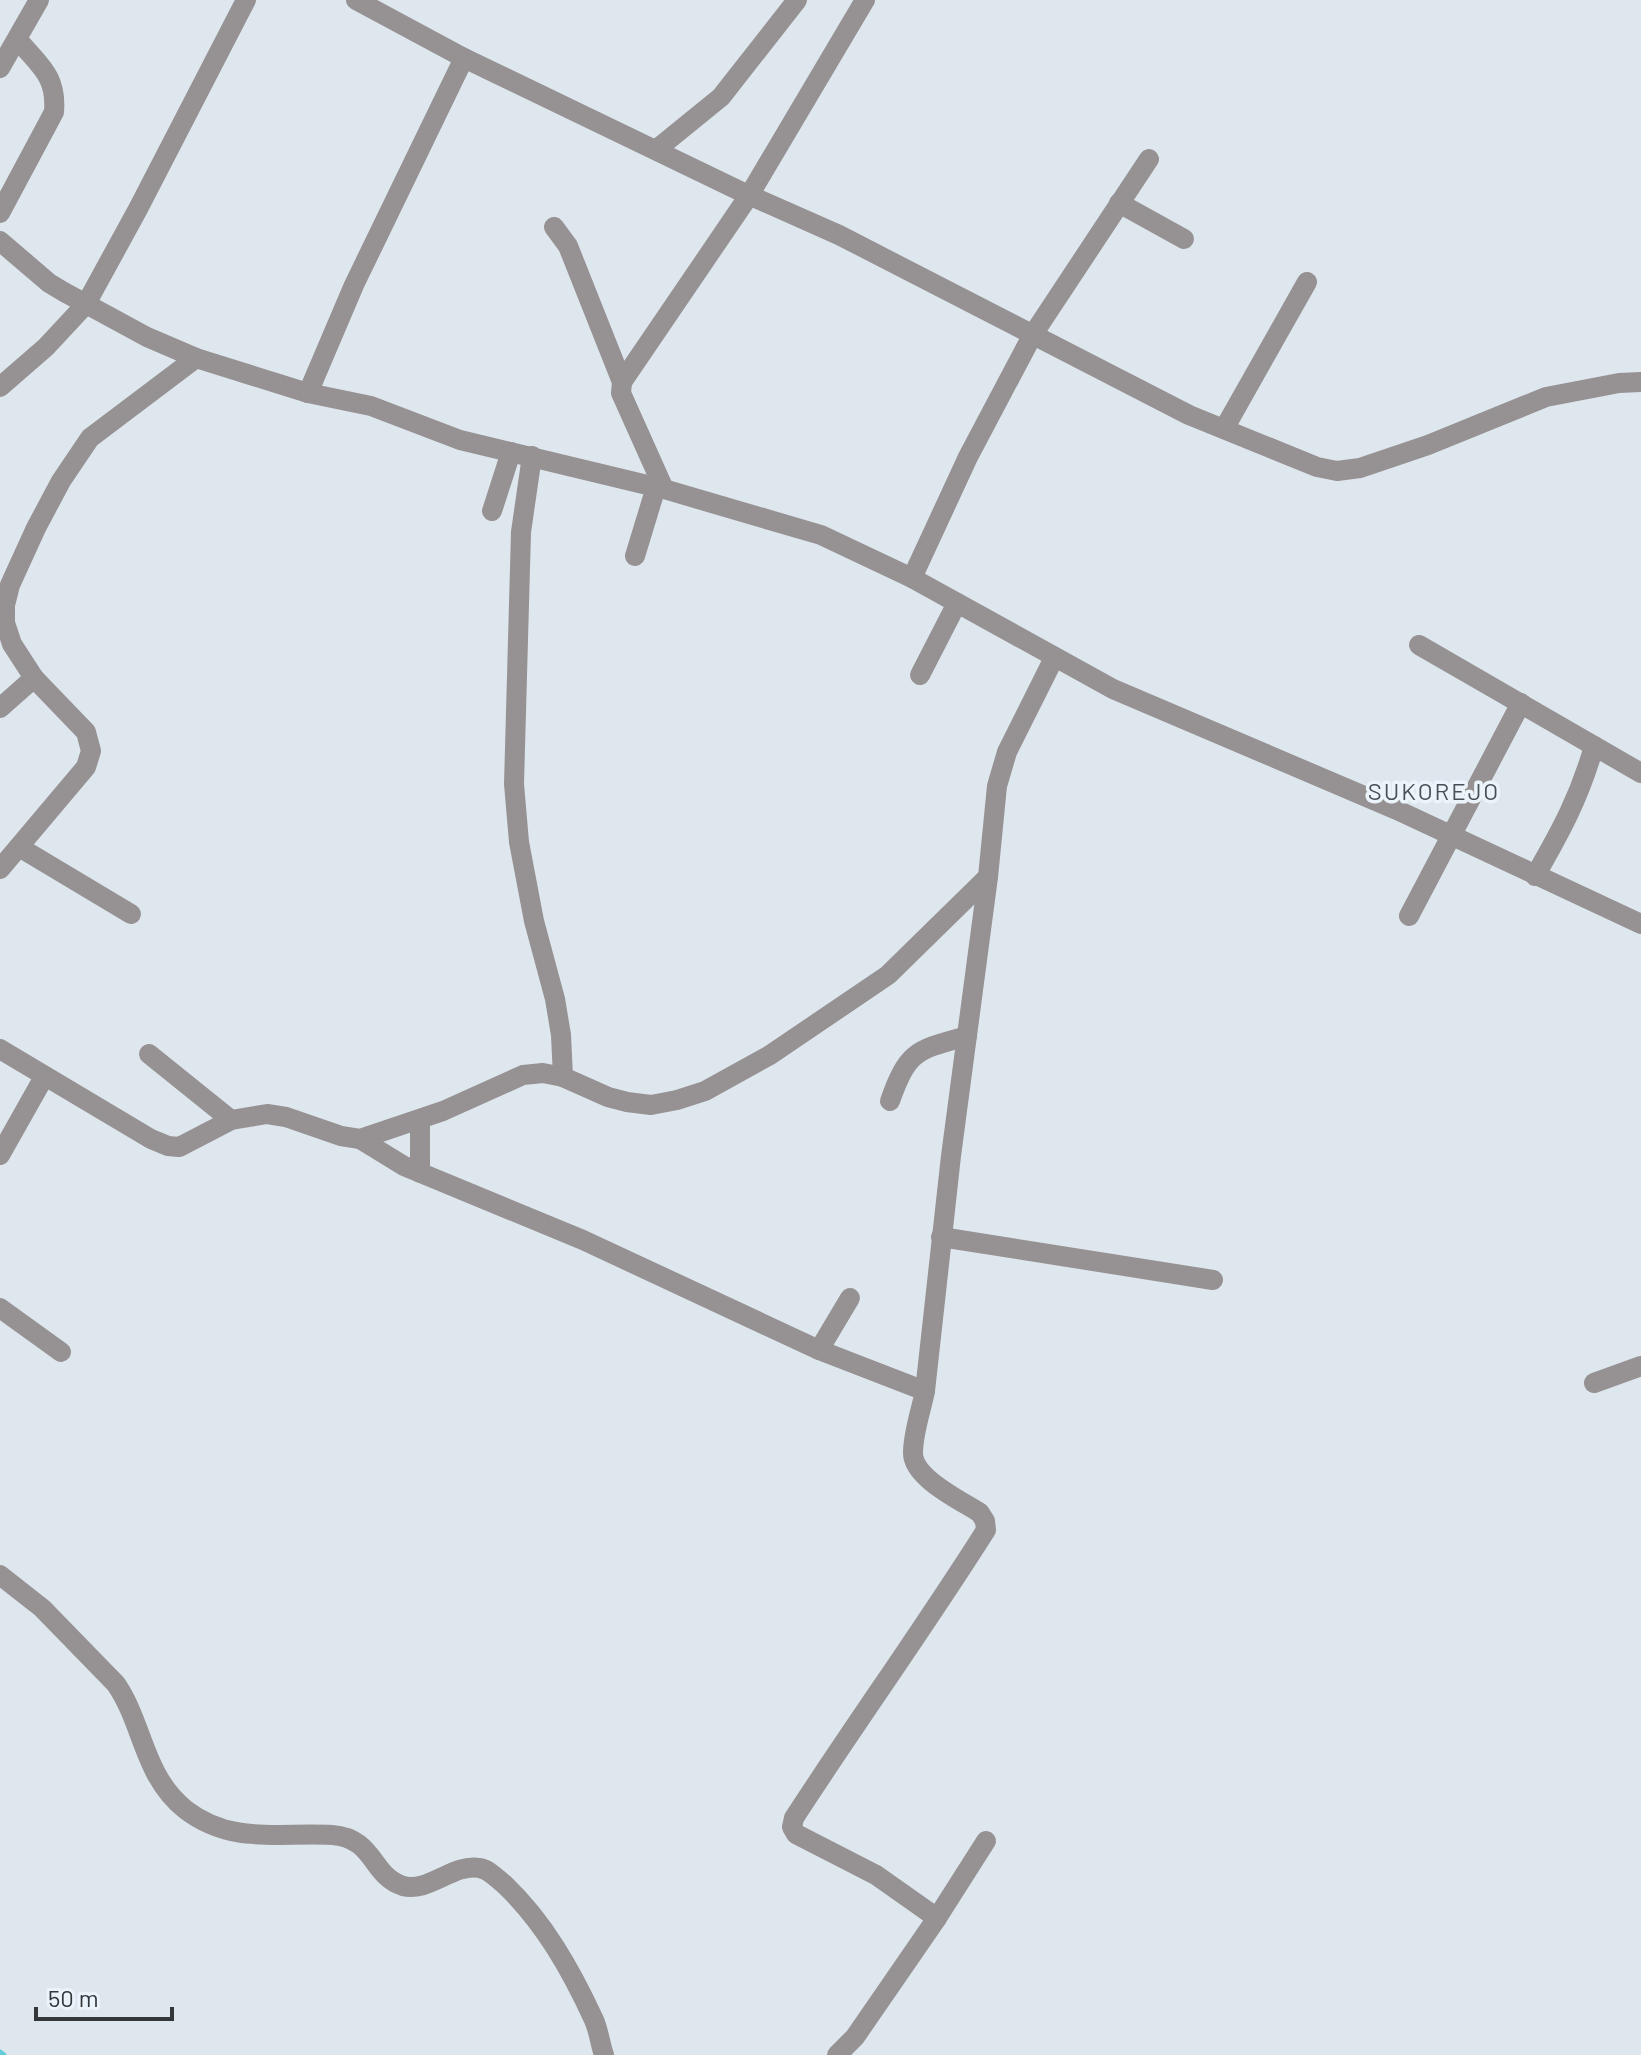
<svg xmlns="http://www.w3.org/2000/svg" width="1641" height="2055" font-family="Barlow,sans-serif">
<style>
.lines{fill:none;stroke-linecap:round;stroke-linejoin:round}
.stream{stroke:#62cbda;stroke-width:5}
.minor{stroke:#969192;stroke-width:20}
.labels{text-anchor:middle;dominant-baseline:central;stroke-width:7;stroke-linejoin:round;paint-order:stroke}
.quarter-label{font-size:24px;letter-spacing:2px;fill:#485055;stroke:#ebf4fb}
</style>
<rect width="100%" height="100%" fill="#dee7ee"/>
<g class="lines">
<polyline class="stream" points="0,2052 4,2055"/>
<g class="minor">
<polyline points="356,0 464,58 742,192 839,235 1189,415 1317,467 1337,471 1360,468 1428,445 1546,397 1619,383 1641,382"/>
<polyline points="0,68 39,0"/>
<polyline points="657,149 721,97 797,0"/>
<polyline points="1119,203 1184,239"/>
<path d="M0,213L54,112C57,76 40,66 18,40"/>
<polyline points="554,227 568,246 622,382"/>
<polyline points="0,241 49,283 64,292 147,337 196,358 308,393 371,406 460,440 664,489 821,535 912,578 1113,689 1397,810 1641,924"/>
<polyline points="0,387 46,347 86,304 138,209 246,0"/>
<polyline points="308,393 354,285 464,58"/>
<polyline points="1224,429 1307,282"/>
<polyline points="532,456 521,532 514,784 519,842 534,921 555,999 561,1035 563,1077"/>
<polyline points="664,489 621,393 622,382 750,194 865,0"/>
<polyline points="492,511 511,452"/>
<polyline points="635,556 656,487"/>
<polyline points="912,578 968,457 1032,336 1149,159"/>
<polyline points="1419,645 1641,773"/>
<polyline points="920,675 957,603"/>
<polyline points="0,708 34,678 12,644 5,623 5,605 10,585 36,528 61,481 90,438 196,358"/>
<polyline points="19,847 131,914"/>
<polyline points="0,869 86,767 91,751 86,732 34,678"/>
<path d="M1535,876C1561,831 1580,796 1594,746"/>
<polyline points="1409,916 1521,703"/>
<polyline points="0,1049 151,1139 168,1146 179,1147 231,1120 267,1114 286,1117 341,1136 360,1139 443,1111 523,1075 543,1073 563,1077 608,1097 627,1102 651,1105 677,1100 705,1091 770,1055 888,975 988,877"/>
<polyline points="149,1054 231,1120"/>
<path d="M890,1101C908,1050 917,1050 967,1036"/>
<polyline points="420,1120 420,1173"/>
<path d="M360,1139L404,1166L583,1240L819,1350L925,1391C921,1411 913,1433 913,1453C913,1478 960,1500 980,1513L985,1521L986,1530C924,1628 857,1721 794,1818L792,1827L796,1834L876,1875L937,1918L855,2037L837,2055"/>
<polyline points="0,1155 44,1077"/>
<polyline points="941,1237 1213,1280"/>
<polyline points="0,1308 61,1352"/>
<polyline points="819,1350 850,1298"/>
<polyline points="1594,1383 1641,1366"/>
<polyline points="925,1391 951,1156 988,877 997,786 1007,752 1054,658"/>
<path d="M0,1575L42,1608L116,1684C144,1725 143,1776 186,1810C232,1845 279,1832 332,1835C375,1838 371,1876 403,1886C428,1893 454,1863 479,1868C489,1869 496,1878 504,1884C544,1922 571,1970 594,2020C599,2031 600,2044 604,2055"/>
<polyline points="937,1918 986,1841"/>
</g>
</g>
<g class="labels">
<g class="quarter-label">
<text x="1434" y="790">SUKOREJO</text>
</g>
</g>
<path d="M36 2007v12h136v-12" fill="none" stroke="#33373a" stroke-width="4"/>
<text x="48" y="2007" font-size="24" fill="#33373a" stroke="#ebf4fb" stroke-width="6" paint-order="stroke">50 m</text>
</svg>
